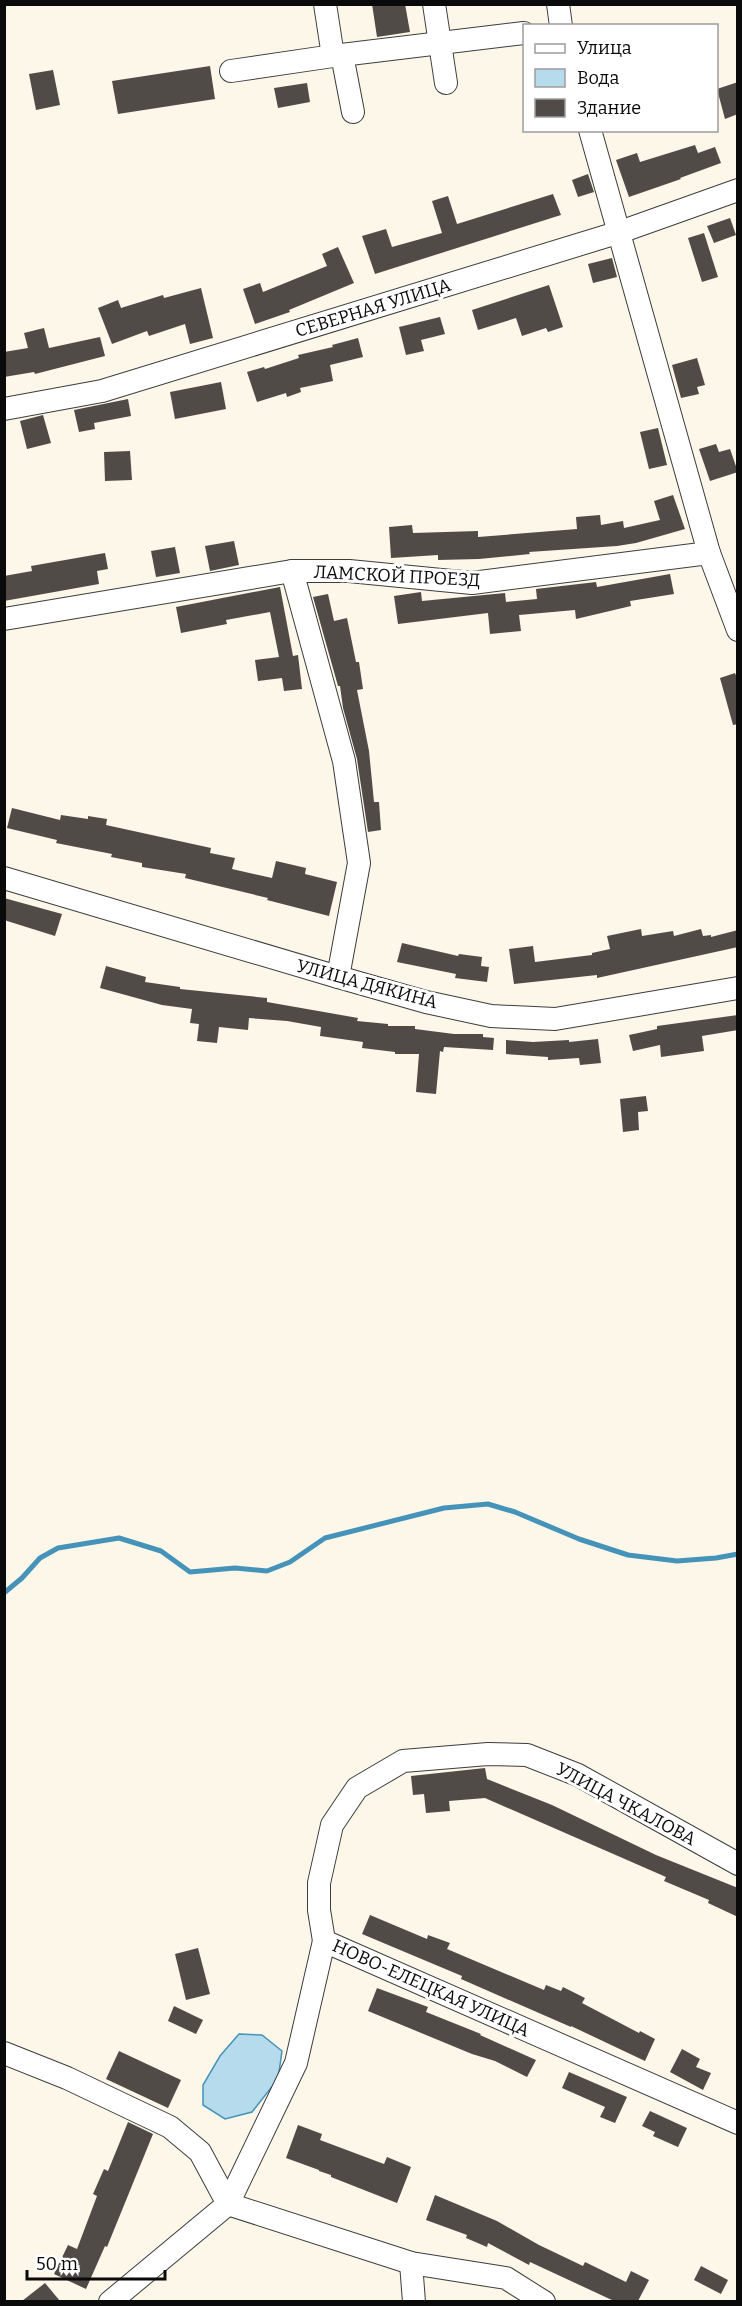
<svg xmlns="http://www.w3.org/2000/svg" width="742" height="2306" font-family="Bitter,serif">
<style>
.water{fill:#b5dbed;stroke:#4693b9;stroke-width:1.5}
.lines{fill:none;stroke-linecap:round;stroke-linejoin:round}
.stream{stroke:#4693b9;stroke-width:5}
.building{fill:#514b48}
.minor-casing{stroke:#3d3d3d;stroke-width:24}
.minor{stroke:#fff;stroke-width:22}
.labels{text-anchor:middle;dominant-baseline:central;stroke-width:6;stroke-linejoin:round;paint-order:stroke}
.street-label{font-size:18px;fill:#0a0a0a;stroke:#fff}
</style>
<rect width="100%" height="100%" fill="#fcf7e9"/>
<polygon class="water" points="239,2034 262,2035 282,2051 278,2079 252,2112 225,2119 203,2105 203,2085 220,2056"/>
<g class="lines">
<polyline class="stream" points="4,1593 22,1578 40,1558 58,1548 119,1538 161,1551 190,1572 235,1568 267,1571 290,1562 325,1538 444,1508 488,1504 515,1512 579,1539 628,1555 677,1561 716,1558 738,1554"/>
</g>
<g class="building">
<polygon points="372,4 405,4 410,32 377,37"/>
<polygon points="210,66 215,99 118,114 112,81"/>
<polygon points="53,70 60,105 36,110 29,74"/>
<polygon points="738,82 738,114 725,119 717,89"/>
<polygon points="307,83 310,102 278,108 274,88"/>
<polygon points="695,145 698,153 715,147 721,163 680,178 681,179 629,197 616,160 637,153 640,162"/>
<polygon points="588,174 594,192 578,197 572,180"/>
<polygon points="553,194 561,215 375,274 362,236 386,229 392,247 442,233 432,201 448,196 457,224"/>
<polygon points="730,218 736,235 714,243 707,226"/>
<polygon points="704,233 718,277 702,282 688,238"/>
<polygon points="338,247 354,283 289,310 290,312 255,324 243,289 260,283 263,292 327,266 322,254"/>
<polygon points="612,258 617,277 593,283 588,264"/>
<polygon points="549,285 563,327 548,332 546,328 522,336 516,318 478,330 472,310"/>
<polygon points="201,288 213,338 190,344 185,324 149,336 147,331 112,344 98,308 118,300 121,308 163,295 164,298"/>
<polygon points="440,317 445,334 421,340 424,351 406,355 399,327"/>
<polygon points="44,328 49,348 100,337 105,356 35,374 34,372 4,377 4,352 28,348 24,333"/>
<polygon points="358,338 363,357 330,365 333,381 300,388 301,392 287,397 286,393 257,402 247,372 264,367 265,369 299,358 298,355 333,347 332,345"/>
<polygon points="697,358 705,385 697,387 699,394 681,398 672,365"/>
<polygon points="221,382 226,409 175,419 170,392"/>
<polygon points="128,399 131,416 94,423 95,429 79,432 74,410"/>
<polygon points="43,415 51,443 27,449 20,421"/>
<polygon points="658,428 667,465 649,469 640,432"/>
<polygon points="716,444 719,452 730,449 738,472 710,481 699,449"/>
<polygon points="130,451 132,480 105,481 104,452"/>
<polygon points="673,495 685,529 636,543 617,546 529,552 530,554 479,559 438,560 438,555 391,558 389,527 412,525 413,533 478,531 478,537 577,529 576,517 600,515 601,525 623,521 624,528 660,520 654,501"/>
<polygon points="234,541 239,565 210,571 205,546"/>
<polygon points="175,547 180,573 156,577 151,551"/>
<polygon points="105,553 108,569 97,571 99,584 4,601 4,576 32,571 31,566"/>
<polygon points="670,574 674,594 630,601 631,606 576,619 575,610 519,615 521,631 490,634 488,613 398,624 394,596 421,592 422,601 505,593 506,602 537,599 536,589 596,582 597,587"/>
<polygon points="280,587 293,656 298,655 302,689 284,691 282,678 258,681 255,660 279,657 270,612 226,620 227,624 181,633 176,607"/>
<polygon points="328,594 334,621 347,618 356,662 359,662 363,689 357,690 369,751 374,802 379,802 381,830 368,832 357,759 343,708 340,686 338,686 313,597"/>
<polygon points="735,673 738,681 738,724 733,725 720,678"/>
<polygon points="12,808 60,820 61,815 88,819 88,816 107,819 106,825 211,848 210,853 235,858 232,869 272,878 276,861 306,868 305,874 337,882 329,916 267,900 268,898 185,878 186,874 142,867 142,863 111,857 112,854 56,843 57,840 7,828"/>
<polygon points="4,898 62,914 55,936 4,920"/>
<polygon points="641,929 642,936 673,931 674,936 701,929 703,936 711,935 711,937 738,930 738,947 597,978 597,975 514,984 509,949 533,946 535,962 592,955 592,953 610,949 607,936"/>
<polygon points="402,943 458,956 459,954 482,957 481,966 489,967 487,982 455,978 456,974 397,962"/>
<polygon points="106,966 146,977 145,982 180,987 180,989 267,998 267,1002 358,1018 357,1021 388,1024 388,1026 415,1026 415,1029 454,1034 483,1034 483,1037 494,1038 493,1050 444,1047 443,1052 440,1051 436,1094 416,1092 419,1054 395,1054 395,1052 362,1048 363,1042 320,1036 321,1027 287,1021 249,1018 248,1030 219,1027 217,1043 197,1041 199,1024 190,1023 192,1009 162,1005 100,988"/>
<polygon points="738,1015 738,1030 702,1036 704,1051 661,1057 660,1045 633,1051 629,1035 657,1029 657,1026"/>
<polygon points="598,1039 601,1063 580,1065 579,1058 548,1060 548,1057 506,1054 506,1040 533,1042 569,1040 569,1042"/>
<polygon points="646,1096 648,1111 638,1112 639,1130 623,1132 620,1099"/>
<polygon points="485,1768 487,1779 552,1805 656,1855 738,1888 738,1917 708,1903 709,1900 664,1881 666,1877 485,1798 449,1801 450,1811 426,1813 424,1794 413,1795 411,1776"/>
<polygon points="370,1915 427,1939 428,1935 450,1943 447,1949 544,1990 546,1985 561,1991 563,1987 585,1998 582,2003 639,2033 640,2031 655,2039 645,2061 571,2026 571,2027 461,1979 462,1976 362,1934"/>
<polygon points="198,1948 210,1994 186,2000 175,1954"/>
<polygon points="377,1988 428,2007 426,2012 481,2034 480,2035 536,2060 527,2077 495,2061 472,2054 368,2011"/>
<polygon points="174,2006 203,2020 196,2034 168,2021"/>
<polygon points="682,2049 700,2059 696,2067 711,2073 703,2090 670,2072"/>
<polygon points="119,2051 181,2080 168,2108 106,2079"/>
<polygon points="569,2072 627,2097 615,2123 600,2117 605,2107 562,2088"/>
<polygon points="650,2111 687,2128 678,2147 653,2136 655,2132 642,2126"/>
<polygon points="128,2122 153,2134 107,2247 105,2246 86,2289 54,2274 68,2245 77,2249 97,2196 93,2194 104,2169 108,2171"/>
<polygon points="298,2125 322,2134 320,2140 384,2164 387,2157 411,2167 397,2203 331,2177 331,2175 319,2171 319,2170 286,2158"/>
<polygon points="435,2195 497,2221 539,2245 583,2266 585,2262 626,2282 631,2271 649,2280 638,2301 614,2301 530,2262 529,2265 488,2243 487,2247 466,2238 467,2235 426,2220"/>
<polygon points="701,2266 728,2280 721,2294 694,2280"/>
<polygon points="45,2283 60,2301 22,2301"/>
</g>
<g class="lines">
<g class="minor-casing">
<g id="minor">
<polyline points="325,4 333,56"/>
<polyline points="434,4 446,83"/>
<polyline points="558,4 561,26"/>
<polyline points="342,55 353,112"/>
<polyline points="231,71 333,56 524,33"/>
<polyline points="590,130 709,553"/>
<polyline points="4,409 102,391 620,232 738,190"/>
<polyline points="292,571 344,761 359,863 338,977"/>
<polyline points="4,619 292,571 349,571 472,583 709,553 738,630"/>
<polyline points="4,878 338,977 426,1002 491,1016 555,1019 738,988"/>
<polyline points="324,1941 319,1910 319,1883 332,1825 357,1788 403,1761 488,1754 527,1755 578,1775 738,1864"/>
<polyline points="4,2053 67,2078 170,2127 200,2152 228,2204 411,2263 506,2278 544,2302"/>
<polyline points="411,2263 414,2302"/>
<polyline points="110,2302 228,2204 296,2063 324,1941 738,2123"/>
</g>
</g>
<use href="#minor" class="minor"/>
</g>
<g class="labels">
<g class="street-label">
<text transform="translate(373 308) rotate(-17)">СЕВЕРНАЯ УЛИЦА</text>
<text transform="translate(397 576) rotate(3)">ЛАМСКОЙ ПРОЕЗД</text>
<text transform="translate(367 984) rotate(15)">УЛИЦА ДЯКИНА</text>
<text transform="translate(626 1804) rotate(28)">УЛИЦА ЧКАЛОВА</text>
<text transform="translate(431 1988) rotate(24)">НОВО-ЕЛЕЦКАЯ УЛИЦА</text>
</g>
</g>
<rect width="742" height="2306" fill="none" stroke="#0a0a0a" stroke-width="12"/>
<rect x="523" y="24" width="195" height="108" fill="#ffffff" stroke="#9d9d9d" stroke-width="1.5"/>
<rect x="535" y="44" width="30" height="9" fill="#ffffff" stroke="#9d9d9d" stroke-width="1.5"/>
<text x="577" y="54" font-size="18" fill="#0a0a0a">Улица</text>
<rect x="535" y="69" width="30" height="18" fill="#b5dbed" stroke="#9d9d9d" stroke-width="1.5"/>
<text x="577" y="84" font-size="18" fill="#0a0a0a">Вода</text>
<rect x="535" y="99" width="30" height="18" fill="#514b48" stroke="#9d9d9d" stroke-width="1.5"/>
<text x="577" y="114" font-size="18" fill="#0a0a0a">Здание</text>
<path d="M27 2270v9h138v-9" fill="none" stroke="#0a0a0a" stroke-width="3"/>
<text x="36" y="2270" font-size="18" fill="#0a0a0a" stroke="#ffffff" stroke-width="4.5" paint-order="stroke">50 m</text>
</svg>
